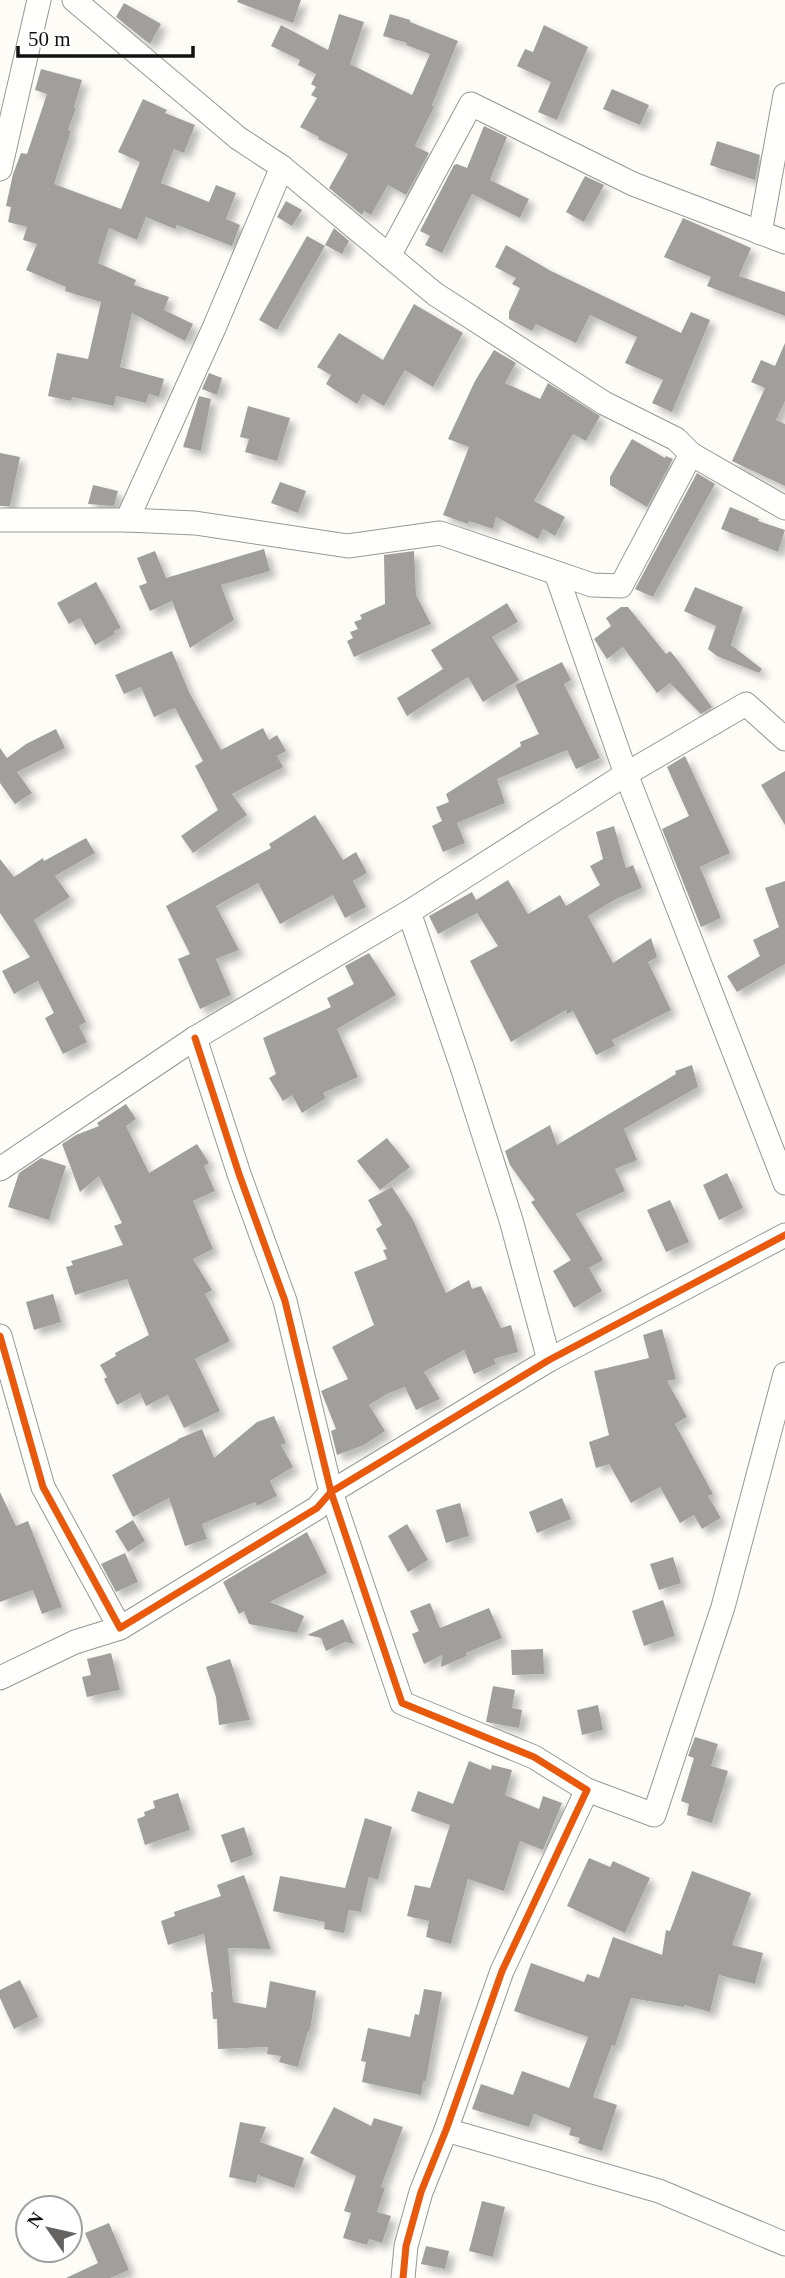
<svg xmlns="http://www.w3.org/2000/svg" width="785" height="2278" font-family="Georgia,serif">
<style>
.building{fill:#a19f9c;filter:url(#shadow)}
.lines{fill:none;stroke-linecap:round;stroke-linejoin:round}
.minor-casing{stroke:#979795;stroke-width:25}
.minor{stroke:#fffffe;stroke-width:23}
.cycleway-casing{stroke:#fff;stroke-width:11}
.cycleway{stroke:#e8590c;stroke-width:7}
</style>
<defs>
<filter id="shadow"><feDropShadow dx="6" dy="6" stdDeviation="3.5" flood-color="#0004"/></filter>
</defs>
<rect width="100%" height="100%" fill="#fdfcf7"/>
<g class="building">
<polygon points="238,0 301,0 293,23 237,2"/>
<polygon points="124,3 161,24 150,44 116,17"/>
<polygon points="339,14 364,22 350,64 412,95 430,54 406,45 407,43 383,36 390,14 410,20 410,22 458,41 432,105 434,107 415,146 429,153 406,195 388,185 371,215 364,211 362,215 329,188 348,154 318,139 319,137 300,127 317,98 311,95 316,87 311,84 316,74 298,65 300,60 271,46 281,25 328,50"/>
<polygon points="544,25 588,47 557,120 538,112 551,82 517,66 525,49 533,52"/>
<polygon points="41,69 82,80 74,107 76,108 68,130 71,131 54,184 121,209 140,162 118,152 143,99 167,110 165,113 195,125 184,153 174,149 161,183 209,202 216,185 236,193 226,219 240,225 232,246 177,225 175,229 146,217 137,240 109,228 98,263 136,280 134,285 169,297 164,310 193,324 185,341 132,313 120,367 164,379 159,397 149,394 146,403 116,396 114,406 72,397 71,401 48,396 57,353 88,359 101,302 65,291 66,287 26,270 37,244 23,240 27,227 8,222 11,207 6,206 13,174 21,153 27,154 47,94 35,90"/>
<polygon points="612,89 649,105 640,125 603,109"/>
<polygon points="484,126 507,137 490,180 529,199 520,218 472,194 442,253 425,245 430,236 420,231 454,165 457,164 467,168"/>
<polygon points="717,141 760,155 755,180 710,165"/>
<polygon points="585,176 604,185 584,222 566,212"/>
<polygon points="286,201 302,210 292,226 277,217"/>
<polygon points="683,218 751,248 739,276 785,292 785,316 707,286 711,277 664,257"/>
<polygon points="334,228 349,241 342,254 325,245"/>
<polygon points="307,236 325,246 277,330 259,320"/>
<polygon points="506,245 551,271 681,333 691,312 710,320 672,412 652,403 663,380 625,363 637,337 590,315 576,343 536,324 532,331 509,319 509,312 520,288 512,284 516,278 495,267"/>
<polygon points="414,304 463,333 433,387 405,370 384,406 363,394 357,404 326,384 331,375 317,367 339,333 383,360"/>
<polygon points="785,343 785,401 776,420 785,424 785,486 732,461 765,388 751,382 761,360 775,366"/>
<polygon points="494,350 516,363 505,383 540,399 548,383 600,416 586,441 573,434 534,501 565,517 555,536 543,529 538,539 496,517 493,529 469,521 468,524 443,515 469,447 448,439 475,381"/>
<polygon points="209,373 222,378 217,395 202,389"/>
<polygon points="199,396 211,399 201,451 183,447"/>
<polygon points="248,406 290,418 277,461 245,452 249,439 240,437"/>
<polygon points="632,439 665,458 666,456 673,459 647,507 610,485 610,477"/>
<polygon points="0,453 20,457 10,506 0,506"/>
<polygon points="697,473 715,484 653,597 635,589"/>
<polygon points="280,482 306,491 298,513 271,503"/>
<polygon points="93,485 118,491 114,506 88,504"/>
<polygon points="730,507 759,519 758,521 785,530 778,552 721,529"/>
<polygon points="264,549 270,571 221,585 234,620 190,648 172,601 150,611 139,586 147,583 137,558 155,551 166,578"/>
<polygon points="414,551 416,595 431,624 354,657 347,641 353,638 350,632 358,629 354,622 362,619 360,615 385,604 384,555"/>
<polygon points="96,582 121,628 114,631 115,634 95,645 80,618 69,624 57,603"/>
<polygon points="695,587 743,607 731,645 762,669 759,673 717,656 708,649 716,626 684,611"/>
<polygon points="507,603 518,622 492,637 519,680 483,702 468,677 407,716 397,698 443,669 431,650"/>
<polygon points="621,607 628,607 666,654 670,651 676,658 712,707 701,714 670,683 657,693 623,647 607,659 594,639 611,626 606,618"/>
<polygon points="172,651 189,692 221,750 263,728 269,740 277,735 286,751 277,756 283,767 232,794 247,815 193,853 181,836 218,810 195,766 203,761 175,708 154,717 141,687 124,694 115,675"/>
<polygon points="562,662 571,680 564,684 600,758 576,769 567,750 497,779 505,803 457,823 465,843 443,852 432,826 442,821 436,807 449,802 446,794 521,746 520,742 539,734 515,685"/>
<polygon points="56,729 65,748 17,772 32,793 15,804 0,783 0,748 7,758 26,744"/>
<polygon points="685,756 730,853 700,867 721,918 701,927 662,829 689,816 667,767"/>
<polygon points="785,771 785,825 761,785"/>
<polygon points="315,815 343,860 356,852 367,873 353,881 366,907 345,918 333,895 280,924 258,883 216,906 239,950 216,959 231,995 200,1009 178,959 190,954 166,906 271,848 269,844"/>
<polygon points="614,826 626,868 633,865 642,888 616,899 588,916 613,963 651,938 657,957 648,962 671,1010 612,1040 615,1046 596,1055 573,1011 567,1014 566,1010 511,1042 470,961 498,946 477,913 438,934 429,916 472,892 476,900 508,880 528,914 560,895 566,906 600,885 590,866 603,859 596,832"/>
<polygon points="86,838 95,853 55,876 70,897 34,920 86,1022 79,1026 87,1042 63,1054 45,1018 54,1013 38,981 14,994 2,971 30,957 0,913 0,859 14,877 43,858 44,861"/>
<polygon points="785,881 785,964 737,992 727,976 760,956 753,940 779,927 765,888"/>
<polygon points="369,953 396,995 337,1029 358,1077 323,1093 326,1098 302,1113 292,1095 283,1101 269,1078 276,1074 263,1038 331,1007 327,998 354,984 345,966"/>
<polygon points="692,1065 698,1087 624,1129 637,1160 615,1169 625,1191 576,1214 603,1260 589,1268 602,1291 574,1308 553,1271 571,1260 531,1202 535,1200 510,1165 505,1151 550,1125 557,1145 676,1074 675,1071"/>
<polygon points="126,1104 136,1119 126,1126 149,1173 197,1144 209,1163 204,1166 215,1191 193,1201 213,1249 193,1259 212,1290 205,1294 230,1341 195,1359 220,1411 184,1428 168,1395 146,1406 140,1393 117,1405 104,1379 107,1377 100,1365 116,1356 115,1353 149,1335 127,1279 75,1295 66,1267 73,1265 71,1261 123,1245 114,1226 122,1223 99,1176 80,1192 62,1144 76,1135 99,1126 97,1123"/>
<polygon points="387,1138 410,1167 380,1190 357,1161"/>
<polygon points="41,1158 66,1166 49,1220 8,1207 19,1173"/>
<polygon points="727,1173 743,1208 719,1220 703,1185"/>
<polygon points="392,1187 413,1220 446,1293 469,1280 472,1289 481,1286 501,1328 511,1325 518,1352 494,1359 496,1364 474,1374 464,1350 424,1372 440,1399 416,1410 405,1387 387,1394 369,1405 385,1431 364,1445 337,1455 331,1431 336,1429 321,1391 348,1379 332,1347 374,1325 354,1272 387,1259 383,1250 387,1249 376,1229 382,1225 368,1200"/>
<polygon points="670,1200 689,1242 666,1252 647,1210"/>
<polygon points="53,1294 61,1322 34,1330 26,1302"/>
<polygon points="662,1329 676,1379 667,1381 687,1417 675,1424 713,1494 708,1496 721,1518 702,1529 694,1515 680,1523 660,1487 631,1503 609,1464 596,1468 589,1442 609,1435 594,1371 649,1358 643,1335"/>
<polygon points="274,1416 286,1443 281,1445 293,1467 270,1481 277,1496 257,1506 255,1502 202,1524 207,1539 185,1546 169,1498 133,1517 112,1475 178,1440 178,1439 202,1429 214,1458 257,1422"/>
<polygon points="0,1492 16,1526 28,1521 62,1607 42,1614 33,1590 0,1602"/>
<polygon points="562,1498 571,1519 537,1533 529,1512"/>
<polygon points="460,1503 469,1536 446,1543 436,1510"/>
<polygon points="133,1520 145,1541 128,1552 115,1531"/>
<polygon points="407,1524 428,1560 408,1572 388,1536"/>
<polygon points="307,1532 327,1573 270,1602 304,1616 297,1633 249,1624 244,1611 239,1614 223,1582"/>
<polygon points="125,1553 138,1582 116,1592 101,1564"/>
<polygon points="673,1557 681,1583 659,1590 650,1564"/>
<polygon points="663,1600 675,1636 644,1646 632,1611"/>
<polygon points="430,1603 440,1628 489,1608 502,1638 466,1653 467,1656 441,1667 442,1655 424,1664 412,1634 419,1631 410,1611"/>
<polygon points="343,1619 354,1644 345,1642 326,1651 321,1638 307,1635"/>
<polygon points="543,1649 544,1674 512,1675 511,1650"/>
<polygon points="111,1653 120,1690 87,1697 82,1677 91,1675 87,1659"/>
<polygon points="230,1659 250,1720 219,1725 216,1697 206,1667"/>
<polygon points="493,1686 515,1690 512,1708 522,1710 519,1728 486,1722"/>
<polygon points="598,1705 603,1730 582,1735 577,1710"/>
<polygon points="695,1737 718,1744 711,1766 728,1771 712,1823 687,1815 689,1804 681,1801 694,1758 688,1756"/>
<polygon points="469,1761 491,1770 492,1765 512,1770 505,1795 539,1809 543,1796 562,1803 543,1850 520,1841 504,1891 468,1879 451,1944 426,1937 429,1921 407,1916 415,1885 430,1888 450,1825 411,1811 418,1791 453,1804"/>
<polygon points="178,1793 190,1830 145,1845 137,1819 145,1816 144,1812 155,1808 153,1801"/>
<polygon points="365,1818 392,1827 378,1880 369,1877 361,1912 349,1910 344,1933 324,1929 325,1922 273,1911 280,1876 345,1888"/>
<polygon points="244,1827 253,1855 231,1863 221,1835"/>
<polygon points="589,1858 610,1867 613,1861 650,1878 625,1933 567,1906"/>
<polygon points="692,1871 751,1893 732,1945 763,1953 755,1984 719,1975 710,2012 684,2005 684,2007 631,1998 615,2046 612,2045 593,2097 617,2105 602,2151 578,2143 580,2138 569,2135 571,2128 534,2114 529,2127 472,2109 481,2084 513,2095 522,2071 569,2088 588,2037 514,2011 531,1963 584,1982 587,1974 599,1978 613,1937 662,1955 666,1930 670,1931"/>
<polygon points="244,1875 271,1949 228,1948 233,2002 266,2008 270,1981 316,1991 310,2031 308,2031 298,2067 279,2062 281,2056 267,2054 268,2047 218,2049 217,2019 213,2019 211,1992 213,1992 204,1934 168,1945 161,1921 175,1916 174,1912 221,1896 217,1885"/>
<polygon points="20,1980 38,2017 14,2029 0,1998 0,1990"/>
<polygon points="424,1989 442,1992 426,2081 423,2081 421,2095 362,2082 366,2062 361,2061 368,2028 410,2037 415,2014 419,2015"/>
<polygon points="334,2107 371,2126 374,2118 403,2127 381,2187 385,2188 377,2212 391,2216 382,2243 369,2239 367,2245 343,2238 351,2213 344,2211 356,2176 310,2153"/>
<polygon points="240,2122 266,2127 260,2142 304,2158 294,2188 258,2175 256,2183 229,2177"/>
<polygon points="482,2201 505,2207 493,2257 469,2251"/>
<polygon points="109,2223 129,2270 110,2278 66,2278 98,2263 85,2233"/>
<polygon points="426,2246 449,2251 445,2269 421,2264"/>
</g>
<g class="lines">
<g class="minor-casing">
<g id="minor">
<polyline points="74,0 238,138 282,167 435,294 604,403 676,439 691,454 785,508"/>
<polyline points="0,169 39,0"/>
<polyline points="760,233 785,95"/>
<polyline points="389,256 471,104 633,184 785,242"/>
<polyline points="0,520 127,520 214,328 282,167"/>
<polyline points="127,520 195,523 348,546 440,533 592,585 621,586 691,454"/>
<polyline points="556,573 626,774 785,1183"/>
<polyline points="409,912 463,1070 511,1220 549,1360"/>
<polyline points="195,1038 239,1174 285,1301 331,1492 402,1703 534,1757 587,1790 502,1971 446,2130 421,2192 406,2246 403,2278"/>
<polyline points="0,1169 195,1038 409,912 626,774 746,704 785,739"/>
<polyline points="0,1336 43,1487 120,1628 317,1508 331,1492 549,1360 785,1235"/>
<polyline points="0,1678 75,1642 120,1628"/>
<polyline points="587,1790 654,1815 723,1607 785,1374"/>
<polyline points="446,2130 659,2191 785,2244"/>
</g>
</g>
<use href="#minor" class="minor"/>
<g class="cycleway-casing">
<g id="cycleway">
<polyline points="195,1038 239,1174 285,1301 331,1492 402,1703 534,1757 587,1790 502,1971 446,2130 421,2192 406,2246 403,2278"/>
<polyline points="0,1336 43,1487 120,1628 317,1508 331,1492 549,1360 785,1235"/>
</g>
</g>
<use href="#cycleway" class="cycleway"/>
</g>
<g transform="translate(49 2229) rotate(304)"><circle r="33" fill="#ffffff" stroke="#a0a0a0" stroke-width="2"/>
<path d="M0-5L12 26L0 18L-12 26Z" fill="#646362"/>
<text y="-10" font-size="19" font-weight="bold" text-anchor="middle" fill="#111111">N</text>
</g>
<path d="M18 46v10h175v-10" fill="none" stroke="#111111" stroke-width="3.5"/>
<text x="28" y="46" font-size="21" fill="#111111" stroke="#ffffff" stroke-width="5" paint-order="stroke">50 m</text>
</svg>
